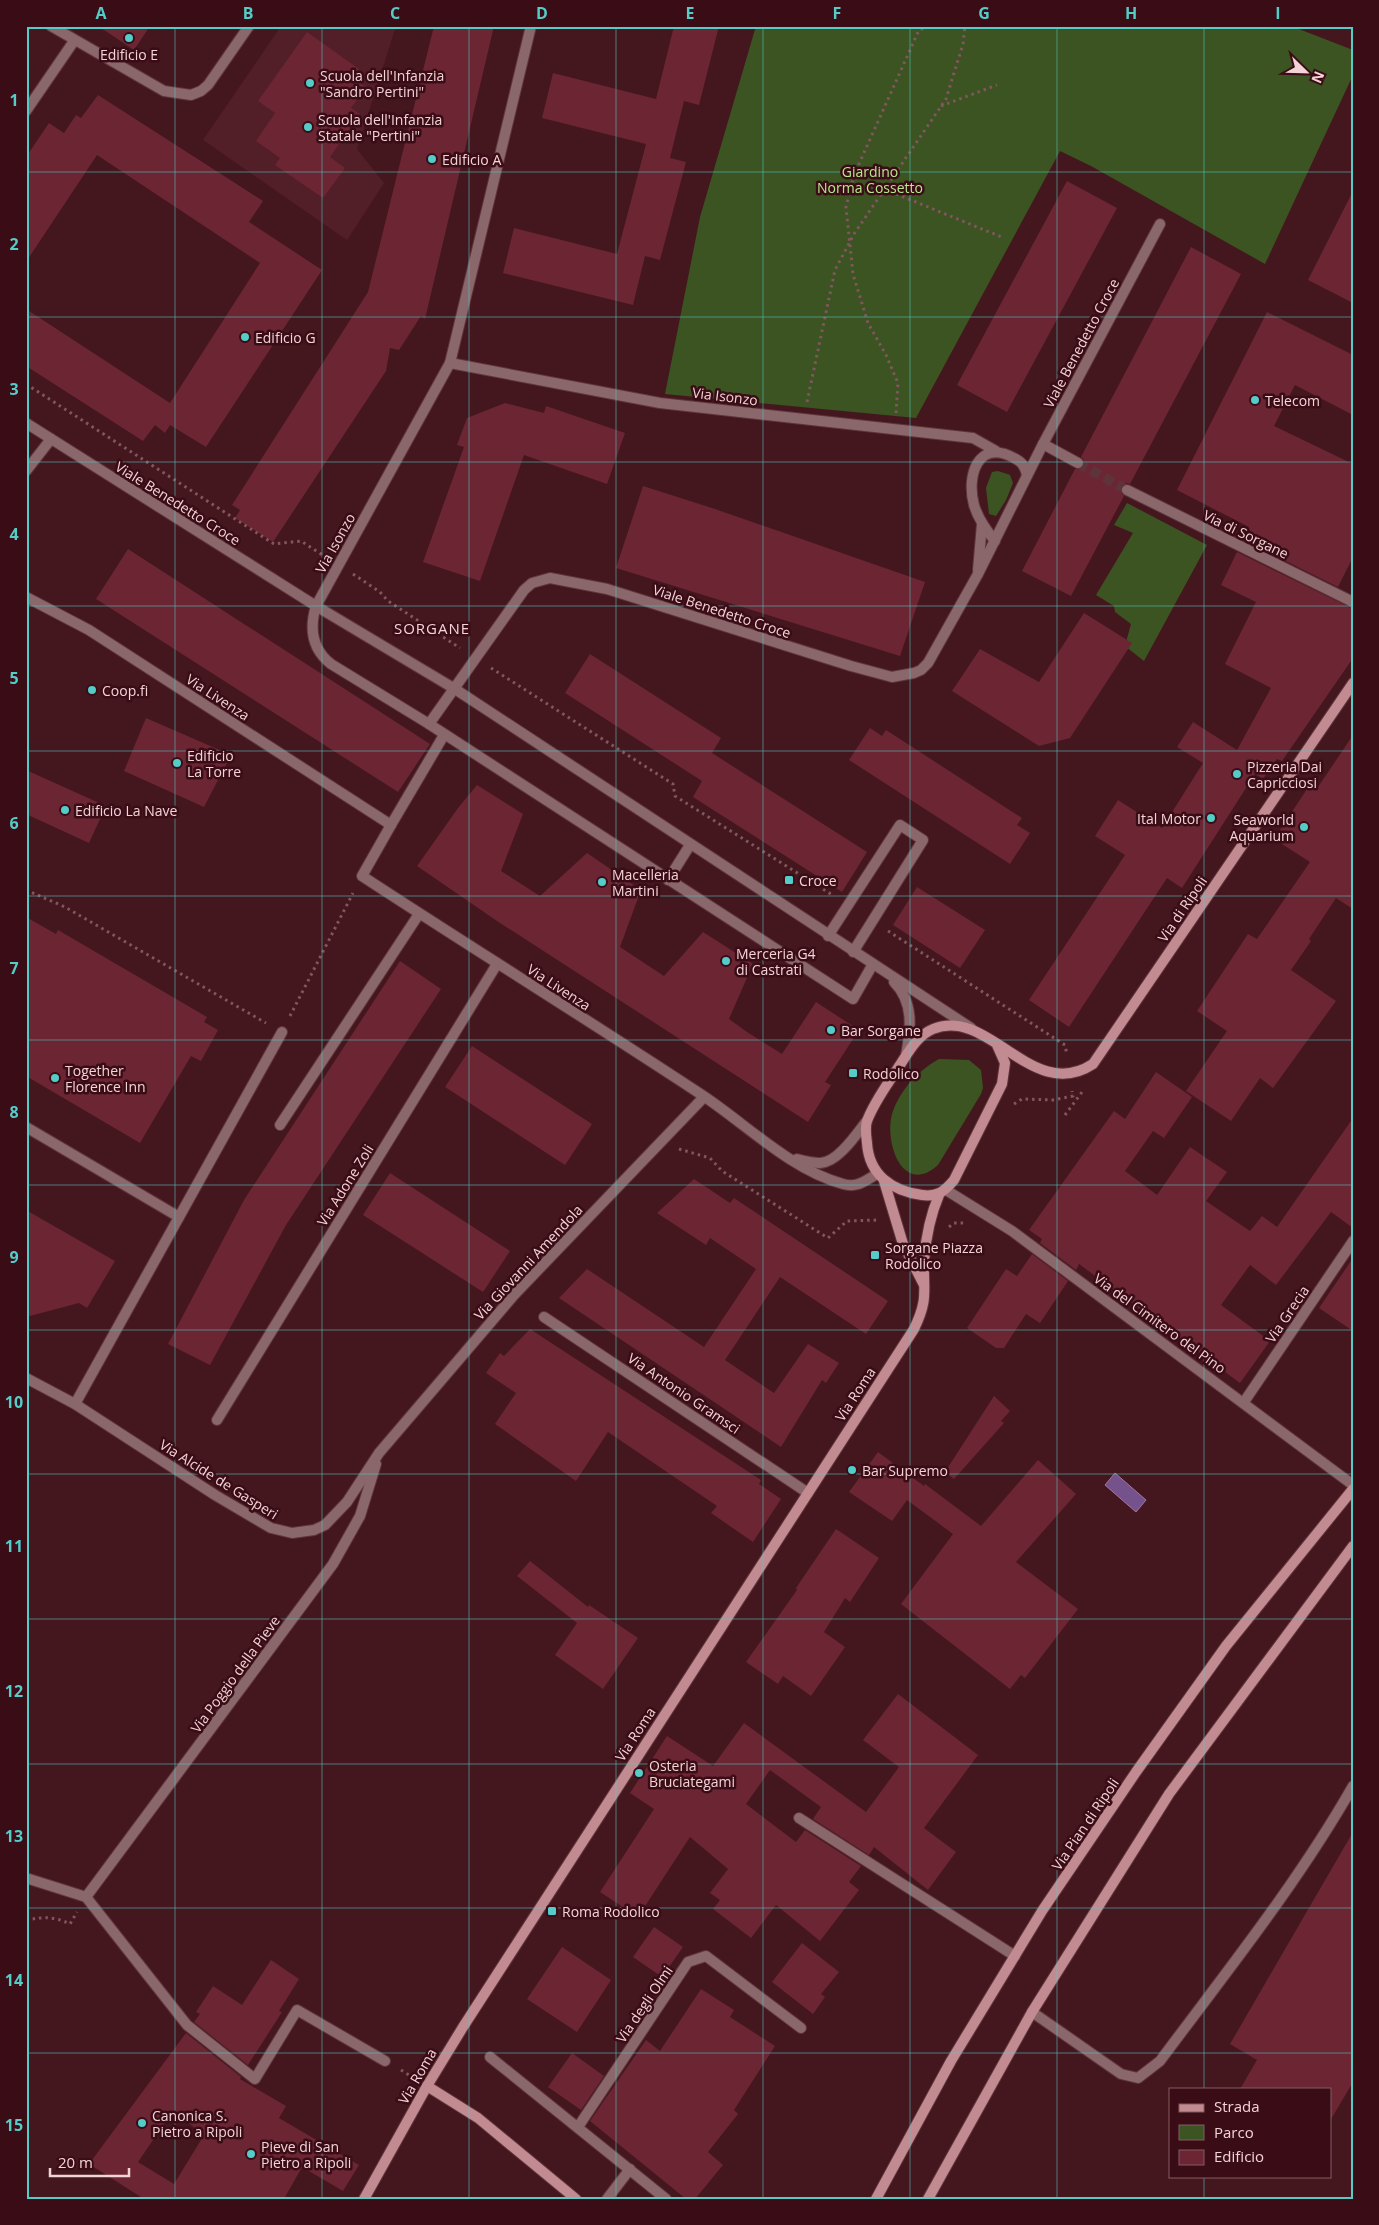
<svg xmlns="http://www.w3.org/2000/svg" width="1379" height="2225" font-family="'Open Sans',sans-serif">
<style>
.built{fill:#521e28}
.green{fill:#3b5422}
.water{fill:#76528d;stroke:#9c79a3}
.building{fill:#6b2533;fill-rule:evenodd}
.lines{fill:none;stroke-linecap:round;stroke-linejoin:round}
.street-tunnel{stroke:#5e333a;stroke-width:10;stroke-dasharray:10 5;stroke-linecap:butt}
.lane-casing{stroke:#60353c;stroke-width:12}
.street-casing{stroke:#60353c;stroke-width:12}
.secondary-casing{stroke:#60353c;stroke-width:12}
.path{stroke:#80575d;stroke-width:3;stroke-dasharray:2.5 4;stroke-linecap:butt}
.lane{stroke:#8a676b;stroke-width:10}
.street{stroke:#8a676b;stroke-width:10}
.secondary{stroke:#c28b91;stroke-width:10}
.grid{fill:none;stroke:#54cdc8;stroke-width:1;stroke-opacity:0.55}
.poi-dot{fill:#54cdc8;stroke:#390c16;stroke-width:2}
.labels{text-anchor:middle;dominant-baseline:central;stroke-width:5;stroke-linejoin:round;paint-order:stroke}
.poi-label{font-size:14px;fill:#f3d3d6;stroke:#390c16;text-anchor:start}
.park-label{font-size:14px;fill:#b7e88c;stroke:#390c16}
.street-label{font-size:14px;fill:#f3d3d6;stroke:#390c16}
.neighbourhood-label{font-size:15px;letter-spacing:1px;fill:#f3d3d6;stroke:#390c16}
.neatline{fill:none;stroke:#54cdc8;stroke-width:2}
.grid-label{font-size:16px;text-anchor:middle;font-weight:bold;fill:#54cdc8}
</style>
<rect width="100%" height="100%" fill="#44171f"/>
<polygon class="built" points="281,26 396,26 357,149 384,183 347,240 203,140"/>
<g class="green">
<polygon points="756,26 1291,26 1353,50 1353,75 1265,264 1091,166 1060,151 916,418 665,394 700,217"/>
<polygon points="998,471 1010,475 1013,483 1006,500 996,516 989,514 986,488 992,472"/>
<polygon points="1127,503 1207,545 1144,661 1125,646 1131,624 1115,612 1114,606 1096,595 1133,533 1114,525"/>
<path d="M939,1059L969,1060L981,1070L983,1088L981,1094L938,1165C901,1198 883,1138 893,1111C901,1089 919,1070 939,1059Z"/>
</g>
<polygon class="water" points="1115,1473 1146,1500 1136,1512 1105,1485"/>
<g class="building">
<polygon points="98,26 150,26 134,50"/>
<polygon points="434,26 494,26 425,319 421,316 399,350 390,348 386,371 273,542 235,518 240,510 232,505 368,292"/>
<polygon points="674,26 719,26 699,105 684,101 670,158 686,162 660,260 645,256 633,305 503,273 514,228 617,254 646,144 542,118 553,73 656,99"/>
<polygon points="307,32 359,69 353,78 366,87 351,108 360,114 330,157 345,168 323,198 275,165 280,158 256,141 275,113 258,101"/>
<polygon points="98,95 263,201 249,222 322,270 206,447 170,425 165,433 155,425 143,441 26,366 26,309 170,403 260,263 97,155 26,262 26,157 49,123 64,133 76,115 81,118"/>
<polygon points="1067,181 1117,208 1007,412 957,385"/>
<polygon points="1353,191 1353,303 1308,280"/>
<polygon points="1191,247 1241,274 1130,484 1126,483 1121,487 1120,491 1124,496 1071,596 1022,571 1075,469 1081,469 1084,466 1084,460 1081,457"/>
<polygon points="1267,312 1353,355 1353,415 1295,385 1274,426 1353,464 1353,557 1338,587 1243,540 1249,527 1177,490"/>
<polygon points="505,403 544,413 546,406 625,433 607,484 524,455 480,581 423,562 464,447 457,445 467,418"/>
<polygon points="643,486 712,508 925,582 900,656 616,568"/>
<polygon points="128,549 430,744 398,792 96,599"/>
<polygon points="1237,552 1353,609 1353,658 1282,761 1277,759 1263,779 1255,774 1182,888 1167,878 1069,1027 1029,1000 1125,855 1095,836 1118,800 1162,828 1203,763 1177,747 1193,722 1237,750 1271,688 1225,664 1256,602 1221,585"/>
<polygon points="1084,613 1132,643 1070,738 1039,746 952,691 980,649 1039,682"/>
<polygon points="590,654 721,738 712,753 867,852 842,892 693,797 702,781 565,693"/>
<polygon points="146,718 231,755 204,807 124,771"/>
<polygon points="870,728 882,736 886,730 1022,818 1017,825 1030,833 1010,864 849,760"/>
<polygon points="1353,735 1353,909 1336,898 1309,939 1311,941 1291,970 1336,1001 1273,1088 1260,1078 1231,1121 1186,1091 1227,1031 1197,1011 1248,934 1257,939 1310,862 1274,839 1309,786 1316,790"/>
<polygon points="26,770 106,806 89,843 26,814"/>
<polygon points="477,785 523,814 501,871 540,896 587,853 641,890 620,947 664,976 703,932 753,964 729,1019 747,1032 782,1054 816,1002 859,1030 825,1082 831,1085 808,1122 497,921 417,866 458,808"/>
<polygon points="917,887 985,930 960,968 893,925"/>
<polygon points="26,917 56,934 58,930 207,1017 204,1022 218,1030 201,1061 191,1056 140,1143 26,1076"/>
<polygon points="400,961 441,989 286,1225 210,1365 168,1344 244,1200"/>
<polygon points="472,1046 592,1124 565,1165 445,1087"/>
<polygon points="1156,1072 1192,1097 1164,1138 1153,1131 1125,1171 1157,1195 1190,1147 1227,1172 1206,1201 1250,1231 1262,1216 1277,1227 1353,1118 1353,1228 1331,1212 1276,1285 1250,1265 1221,1305 1270,1341 1240,1383 1079,1264 1076,1270 1040,1243 1042,1239 1029,1230 1114,1111 1125,1119"/>
<polygon points="390,1173 510,1251 483,1292 363,1215"/>
<polygon points="694,1179 730,1203 734,1198 888,1301 866,1334 780,1277 725,1360 774,1393 808,1344 839,1363 826,1383 822,1380 781,1447 559,1298 587,1269 704,1347 756,1269 710,1238 706,1245 657,1213"/>
<polygon points="26,1210 115,1261 87,1308 79,1303 26,1317"/>
<polygon points="1032,1254 1068,1281 1040,1323 1026,1314 1004,1348 996,1348 967,1328 1006,1269 1017,1276"/>
<polygon points="1353,1258 1353,1331 1319,1308"/>
<polygon points="530,1329 761,1480 759,1484 781,1499 753,1542 711,1513 717,1506 608,1432 576,1481 495,1424 516,1393 486,1373 500,1353 504,1356"/>
<polygon points="994,1396 1010,1411 1001,1421 1004,1423 954,1479 945,1472"/>
<polygon points="878,1452 924,1486 925,1484 981,1526 1038,1460 1076,1494 1016,1562 1078,1609 1025,1678 1021,1675 1010,1689 901,1604 953,1534 907,1500 892,1521 849,1492"/>
<polygon points="836,1529 879,1558 850,1602 845,1598 824,1632 845,1647 811,1696 783,1676 778,1684 746,1662 797,1590 796,1588"/>
<polygon points="530,1561 588,1607 589,1605 638,1638 603,1689 555,1655 577,1623 517,1576"/>
<polygon points="898,1694 978,1755 924,1828 956,1852 928,1890 874,1847 869,1855 813,1819 821,1807 770,1770 746,1804 796,1842 805,1830 861,1866 849,1882 859,1890 820,1941 776,1905 751,1938 713,1909 720,1900 710,1893 728,1869 690,1837 638,1917 600,1892 654,1809 630,1793 667,1736 713,1766 744,1723 866,1812 899,1767 863,1740"/>
<polygon points="1353,1832 1353,2082 1330,2121 1330,2089 1240,2089 1257,2060 1230,2044"/>
<polygon points="654,1927 683,1947 662,1977 633,1957"/>
<polygon points="802,1943 839,1972 821,1994 825,1997 813,2014 772,1982"/>
<polygon points="562,1947 611,1980 577,2032 527,1999"/>
<polygon points="271,1960 299,1979 279,2011 282,2012 248,2065 194,2022 200,2014 196,2012 213,1986 242,2005"/>
<polygon points="701,1989 734,2010 730,2017 775,2046 734,2110 738,2114 708,2152 723,2165 695,2199 686,2199 590,2121 646,2040 660,2051"/>
<path d="M186,2033L241,2077L240,2079L286,2106L279,2118L359,2165L343,2191L302,2167L284,2199H144L89,2164ZM173,2111L204,2135L174,2184L138,2162Z"/>
<polygon points="572,2053 604,2076 581,2110 548,2087"/>
</g>
<g class="lines">
<polyline class="street-tunnel" points="1078,463 1127,490"/>
<g class="lane-casing">
<g id="lane">
<polyline points="828,936 900,825 923,840 853,952"/>
<polyline points="280,1125 419,914"/>
<polyline points="799,1818 1015,1956"/>
<path d="M1032,2012L1121,2074L1138,2078L1160,2061C1227,1971 1297,1884 1353,1786"/>
</g>
</g>
<g class="street-casing">
<g id="street">
<polyline points="51,26 164,91 191,95 201,91 208,85 249,26"/>
<path d="M531,26L450,363L316,606C309,629 312,649 331,664L429,724L853,999L873,964"/>
<polyline points="26,111 74,41"/>
<polyline points="450,363 660,403 973,438 996,451"/>
<polyline points="26,423 316,606 455,689 971,1028"/>
<polyline points="1043,444 1078,463"/>
<polyline points="26,471 51,439"/>
<polyline points="1127,490 1353,602"/>
<path d="M995,541C986,530 978,519 974,505C966,476 978,438 1014,458C1022,462 1025,466 1027,475"/>
<polyline points="978,570 982,524"/>
<path d="M26,597L89,630L391,825L362,876C475,950 590,1021 702,1095C746,1124 791,1170 843,1184C857,1188 865,1181 877,1174"/>
<polyline points="429,724 524,590 532,583 550,578 607,589 851,666 892,677 914,673 921,670 928,663 978,574 1043,444 1160,224"/>
<polyline points="391,825 444,735"/>
<polyline points="668,880 690,845"/>
<path d="M894,982C914,1002 911,1029 906,1055"/>
<polyline points="26,1127 179,1217"/>
<path d="M797,1159C805,1161 813,1163 820,1163C837,1163 856,1135 866,1122"/>
<polyline points="946,1190 1012,1231 1353,1485"/>
<polyline points="544,1317 808,1493"/>
<polyline points="26,1378 75,1404 215,1495 271,1528 292,1533 314,1530 325,1525 347,1502 379,1453 514,1295 704,1097"/>
<polyline points="1244,1402 1353,1241"/>
<polyline points="75,1404 282,1032"/>
<polyline points="217,1420 497,964"/>
<polyline points="26,1878 86,1897 187,2025 255,2079 297,2010 385,2061"/>
<polyline points="86,1897 333,1564 360,1516 376,1464"/>
<polyline points="490,2057 666,2199"/>
<polyline points="578,2127 688,1962 706,1956 801,2028"/>
<polyline points="607,2199 630,2169"/>
</g>
</g>
<g class="secondary-casing">
<g id="secondary">
<path d="M997,1045L1005,1063L1002,1084L954,1180C944,1192 937,1197 922,1195C892,1191 869,1175 867,1143C866,1136 865,1127 867,1121C874,1102 887,1085 898,1068C907,1055 916,1036 933,1029C989,1006 1032,1104 1093,1064L1353,683"/>
<polyline points="884,1181 903,1244 923,1283"/>
<polyline points="427,2086 478,2118 576,2199"/>
<path d="M364,2199L427,2086L463,2027L914,1329C929,1298 923,1291 924,1260C926,1237 930,1216 939,1195"/>
<polyline points="876,2199 951,2061 1042,1911 1136,1772 1226,1646 1353,1489"/>
<polyline points="928,2199 1032,2012 1169,1794 1353,1546"/>
</g>
</g>
<g class="path">
<polyline points="941,106 997,85"/>
<polyline points="884,189 1004,238"/>
<polyline points="26,384 274,544 301,541 324,556"/>
<polyline points="807,402 835,270 854,234 946,99 963,44 965,26"/>
<polyline points="896,413 898,383 886,355 868,323 853,274 846,207 854,175 919,30 931,26"/>
<polyline points="353,574 380,592 388,601 460,648"/>
<polyline points="491,668 673,784 675,796 834,896"/>
<polyline points="26,890 65,907 266,1023"/>
<polyline points="888,931 1065,1045 1067,1055"/>
<polyline points="290,1016 353,893"/>
<polyline points="1014,1104 1022,1099 1053,1100 1073,1096 1072,1091"/>
<polyline points="1065,1115 1082,1092"/>
<polyline points="679,1149 710,1158 722,1171 828,1238 847,1221 878,1220"/>
<polyline points="949,1227 954,1223 964,1223"/>
<path d="M26,1920C43,1917 54,1916 70,1924L77,1912"/>
<polyline points="401,2070 412,2077"/>
</g>
<use href="#lane" class="lane"/>
<use href="#street" class="street"/>
<use href="#secondary" class="secondary"/>
</g>
<path class="grid" d="M175,26V2199M322,26V2199M469,26V2199M616,26V2199M763,26V2199M910,26V2199M1057,26V2199M1204,26V2089M26,172H1353M26,317H1353M26,462H1353M26,606H1353M26,751H1353M26,896H1353M26,1040H1353M26,1185H1353M26,1330H1353M26,1474H1353M26,1619H1353M26,1764H1353M26,1908H1353M26,2053H1353M1204,2176V2199"/>
<g class="poi-dot">
<circle cx="129" cy="38" r="5"/>
<circle cx="310" cy="83" r="5"/>
<circle cx="308" cy="127" r="5"/>
<circle cx="432" cy="159" r="5"/>
<circle cx="245" cy="337" r="5"/>
<circle cx="1255" cy="400" r="5"/>
<circle cx="92" cy="690" r="5"/>
<circle cx="177" cy="763" r="5"/>
<circle cx="1237" cy="774" r="5"/>
<circle cx="65" cy="810" r="5"/>
<circle cx="1211" cy="818" r="5"/>
<circle cx="1304" cy="827" r="5"/>
<rect x="784" y="875" width="10" height="10" rx="2.5"/>
<circle cx="602" cy="882" r="5"/>
<circle cx="726" cy="961" r="5"/>
<circle cx="831" cy="1030" r="5"/>
<rect x="848" y="1068" width="10" height="10" rx="2.5"/>
<circle cx="55" cy="1078" r="5"/>
<rect x="870" y="1250" width="10" height="10" rx="2.5"/>
<circle cx="852" cy="1470" r="5"/>
<circle cx="639" cy="1773" r="5"/>
<rect x="547" y="1906" width="10" height="10" rx="2.5"/>
<circle cx="142" cy="2123" r="5"/>
<circle cx="251" cy="2154" r="5"/>
</g>
<g class="labels">
<g class="poi-label">
<text x="129" y="54" text-anchor="middle">Edificio E</text>
<text x="320" y="75">Scuola dell'Infanzia<tspan x="320" dy="16">"Sandro Pertini"</tspan></text>
<text x="318" y="119">Scuola dell'Infanzia<tspan x="318" dy="16">Statale "Pertini"</tspan></text>
<text x="442" y="159">Edificio A</text>
<text x="255" y="337">Edificio G</text>
<text x="1265" y="400">Telecom</text>
<text x="102" y="690">Coop.fi</text>
<text x="187" y="755">Edificio<tspan x="187" dy="16">La Torre</tspan></text>
<text x="1247" y="766">Pizzeria Dai<tspan x="1247" dy="16">Capricciosi</tspan></text>
<text x="75" y="810">Edificio La Nave</text>
<text x="1201" y="818" text-anchor="end">Ital Motor</text>
<text x="1294" y="819" text-anchor="end">Seaworld<tspan x="1294" dy="16">Aquarium</tspan></text>
<text x="612" y="874">Macelleria<tspan x="612" dy="16">Martini</tspan></text>
<text x="799" y="880">Croce</text>
<text x="736" y="953">Merceria G4<tspan x="736" dy="16">di Castrati</tspan></text>
<text x="841" y="1030">Bar Sorgane</text>
<text x="65" y="1070">Together<tspan x="65" dy="16">Florence Inn</tspan></text>
<text x="863" y="1073">Rodolico</text>
<text x="885" y="1247">Sorgane Piazza<tspan x="885" dy="16">Rodolico</tspan></text>
<text x="862" y="1470">Bar Supremo</text>
<text x="649" y="1765">Osteria<tspan x="649" dy="16">Bruciategami</tspan></text>
<text x="562" y="1911">Roma Rodolico</text>
<text x="152" y="2115">Canonica S.<tspan x="152" dy="16">Pietro a Ripoli</tspan></text>
<text x="261" y="2146">Pieve di San<tspan x="261" dy="16">Pietro a Ripoli</tspan></text>
</g>
<g class="park-label">
<text x="870" y="171">Giardino<tspan x="870" dy="16">Norma Cossetto</tspan></text>
</g>
<g class="street-label">
<text transform="translate(1081 343) rotate(-62)">Viale Benedetto Croce</text>
<text transform="translate(725 396) rotate(7)">Via Isonzo</text>
<text transform="translate(178 503) rotate(32)">Viale Benedetto Croce</text>
<text transform="translate(1246 534) rotate(26)">Via di Sorgane</text>
<text transform="translate(335 543) rotate(-61)">Via Isonzo</text>
<text transform="translate(722 611) rotate(18)">Viale Benedetto Croce</text>
<text transform="translate(218 697) rotate(33)">Via Livenza</text>
<text transform="translate(1182 909) rotate(-56)">Via di Ripoli</text>
<text transform="translate(559 987) rotate(33)">Via Livenza</text>
<text transform="translate(345 1185) rotate(-58)">Via Adone Zoli</text>
<text transform="translate(528 1262) rotate(-47)">Via Giovanni Amendola</text>
<text transform="translate(1287 1314) rotate(-56)">Via Grecia</text>
<text transform="translate(1160 1323) rotate(36)">Via del Cimitero del Pino</text>
<text transform="translate(684 1393) rotate(34)">Via Antonio Gramsci</text>
<text transform="translate(855 1394) rotate(-57)">Via Roma</text>
<text transform="translate(219 1479) rotate(32)">Via Alcide de Gasperi</text>
<text transform="translate(235 1674) rotate(-54)">Via Poggio della Pieve</text>
<text transform="translate(635 1734) rotate(-57)">Via Roma</text>
<text transform="translate(1085 1824) rotate(-56)">Via Pian di Ripoli</text>
<text transform="translate(644 2004) rotate(-56)">Via degli Olmi</text>
<text transform="translate(417 2076) rotate(-60)">Via Roma</text>
</g>
<g class="neighbourhood-label">
<text x="432" y="628">SORGANE</text>
</g>
</g>
<rect width="1379" height="2225" fill="none" stroke="#390c16" stroke-width="55"/>
<rect x="1169" y="2088" width="162" height="90" fill="#390c16" stroke="#835c63"/>
<rect x="1179" y="2104" width="25" height="8" fill="#c28b91" stroke="#835c63"/>
<text x="1214" y="2112" font-size="15" fill="#f3d3d6">Strada</text>
<rect x="1179" y="2125" width="25" height="15" fill="#3b5422" stroke="#835c63"/>
<text x="1214" y="2138" font-size="15" fill="#f3d3d6">Parco</text>
<rect x="1179" y="2150" width="25" height="15" fill="#6b2533" stroke="#835c63"/>
<text x="1214" y="2162" font-size="15" fill="#f3d3d6">Edificio</text>
<g transform="translate(1306 72) rotate(113)" stroke="#390c16" stroke-width="4" paint-order="stroke">
<path d="M0-4L9 19L0 12L-9 19Z" fill="#f3d3d6"/>
<text y="-8" font-size="14" font-weight="bold" text-anchor="middle" fill="#f3d3d6">N</text>
</g>
<path d="M50 2168v8h79v-8" fill="none" stroke="#f3d3d6" stroke-width="2.5"/>
<text x="58" y="2168" font-size="15" fill="#f3d3d6" stroke="#390c16" stroke-width="4" paint-order="stroke">20 m</text>
<rect x="28" y="28" width="1324" height="2170" class="neatline"/>
<g class="grid-label">
<text x="101" y="19">A</text>
<text x="248" y="19">B</text>
<text x="395" y="19">C</text>
<text x="542" y="19">D</text>
<text x="690" y="19">E</text>
<text x="837" y="19">F</text>
<text x="984" y="19">G</text>
<text x="1131" y="19">H</text>
<text x="1278" y="19">I</text>
<text x="14" y="106">1</text>
<text x="14" y="250">2</text>
<text x="14" y="395">3</text>
<text x="14" y="540">4</text>
<text x="14" y="684">5</text>
<text x="14" y="829">6</text>
<text x="14" y="974">7</text>
<text x="14" y="1118">8</text>
<text x="14" y="1263">9</text>
<text x="14" y="1408">10</text>
<text x="14" y="1552">11</text>
<text x="14" y="1697">12</text>
<text x="14" y="1842">13</text>
<text x="14" y="1986">14</text>
<text x="14" y="2131">15</text>
</g>
</svg>
